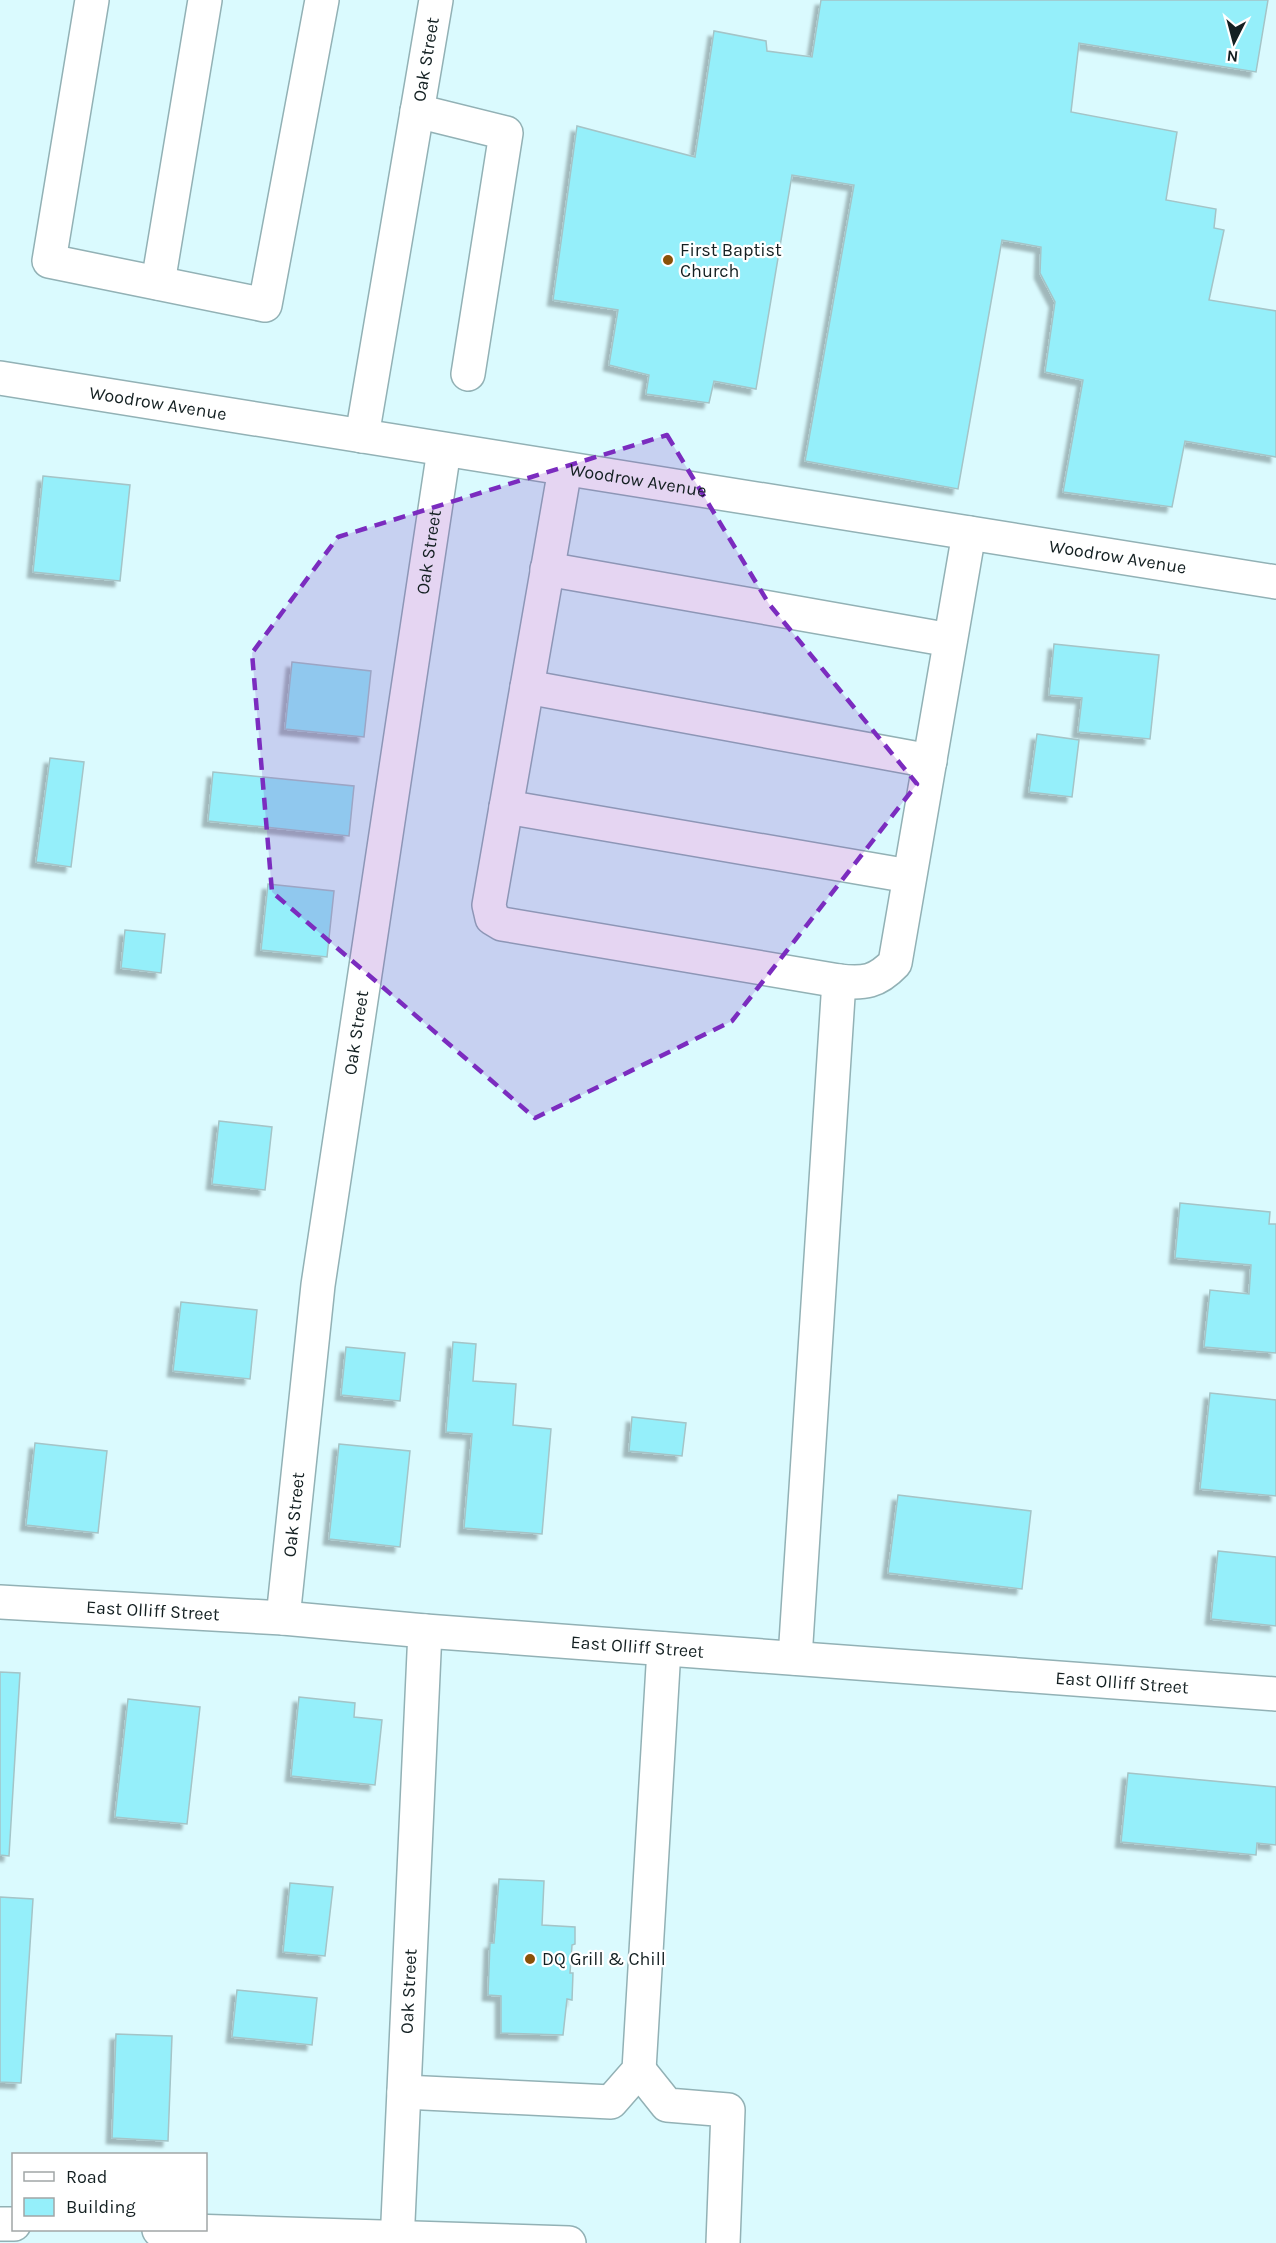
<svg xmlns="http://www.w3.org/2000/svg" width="1276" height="2243" font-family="Karla,sans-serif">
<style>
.building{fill:#95effa;stroke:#a4c4c7;stroke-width:1.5;filter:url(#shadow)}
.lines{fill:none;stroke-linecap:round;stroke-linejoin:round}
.minor-casing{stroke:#92b1b5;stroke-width:36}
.major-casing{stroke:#92b1b5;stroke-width:36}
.minor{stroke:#fff;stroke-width:33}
.major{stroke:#fff;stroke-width:33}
.marked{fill:#7b2cbf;fill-opacity:0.2;stroke:#7b2cbf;stroke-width:4.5;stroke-dasharray:12 8;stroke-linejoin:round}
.poi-dot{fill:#8a5108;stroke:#fff;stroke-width:2}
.labels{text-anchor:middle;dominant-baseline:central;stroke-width:4.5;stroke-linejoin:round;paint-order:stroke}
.street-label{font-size:18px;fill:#142022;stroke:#fff}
.poi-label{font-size:18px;fill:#142022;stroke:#fff;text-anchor:start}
</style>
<defs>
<filter id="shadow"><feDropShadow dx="-5.5" dy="5.5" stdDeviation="1.5" flood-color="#0004"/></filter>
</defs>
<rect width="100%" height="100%" fill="#dafafe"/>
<g class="building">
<polygon points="821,0 1268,0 1256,72 1079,43 1071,112 1177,132 1166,200 1216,209 1214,228 1224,230 1209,300 1276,311 1276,457 1185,441 1172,507 1063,492 1083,380 1045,372 1055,302 1040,273 1041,247 1002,240 958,489 805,461 854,185 792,175 756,389 714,381 709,403 646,394 649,375 609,365 618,310 553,300 577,126 695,157 714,31 766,41 767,51 812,57"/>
<polygon points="43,476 130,485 120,581 33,572"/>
<polygon points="1054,644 1159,655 1150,739 1078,732 1082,698 1049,695"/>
<polygon points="292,662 371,671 364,737 285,729"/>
<polygon points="1037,734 1079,740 1072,797 1029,792"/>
<polygon points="50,758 84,762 71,867 36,862"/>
<polygon points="213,772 354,786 349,836 208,821"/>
<polygon points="268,884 334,891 327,957 261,950"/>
<polygon points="125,930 165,934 161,973 121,968"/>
<polygon points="219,1121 272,1127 265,1190 212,1184"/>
<polygon points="1180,1203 1270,1212 1269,1224 1276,1224 1276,1353 1204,1347 1210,1290 1249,1294 1251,1265 1175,1258"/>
<polygon points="181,1302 257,1310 250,1379 173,1371"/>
<polygon points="453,1342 476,1344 473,1381 516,1384 513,1425 551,1429 542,1534 464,1528 472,1434 446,1432"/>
<polygon points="346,1347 405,1353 400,1401 341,1395"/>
<polygon points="1210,1393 1276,1400 1276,1496 1200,1489"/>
<polygon points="632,1417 686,1423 682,1456 629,1451"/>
<polygon points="35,1443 107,1451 98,1533 26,1525"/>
<polygon points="339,1444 410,1451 400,1547 329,1539"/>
<polygon points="898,1495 1031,1511 1022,1589 888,1573"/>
<polygon points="1218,1551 1276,1557 1276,1626 1211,1619"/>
<polygon points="0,1672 20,1673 9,1856 0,1855"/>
<polygon points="299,1697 355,1703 354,1717 382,1720 375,1785 291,1776"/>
<polygon points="128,1699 200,1707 187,1824 115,1817"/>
<polygon points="1128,1773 1276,1787 1276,1845 1257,1843 1256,1855 1121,1842"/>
<polygon points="499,1879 544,1881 542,1925 575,1927 575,1944 572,1945 570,1973 573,1973 572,2000 567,1999 563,2035 501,2033 501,1996 488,1995 490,1943 494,1943"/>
<polygon points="290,1883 333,1887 325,1956 283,1952"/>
<polygon points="0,1897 33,1899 21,2083 0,2082"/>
<polygon points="237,1990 317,1998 312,2045 232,2037"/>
<polygon points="116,2034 172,2036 168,2141 112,2138"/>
</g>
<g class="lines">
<g class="minor-casing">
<g id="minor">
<polyline points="92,0 49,261 265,305 322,0"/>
<polyline points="417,111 506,133 468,374"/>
<polyline points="158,283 205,0"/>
<path id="s1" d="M0,378L1276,582"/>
<path id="s2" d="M362,436L436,0"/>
<polyline points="565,469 489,905 492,918 502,924 839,981"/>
<polyline points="547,569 950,640"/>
<polyline points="527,687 930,761"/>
<polyline points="506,807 909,876"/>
<path id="s3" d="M0,1602L283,1618L425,1631L1276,1694"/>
<path id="s4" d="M283,1618L318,1285L444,450"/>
<path d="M795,1658L839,981C864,984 877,982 895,963L969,533"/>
<polyline points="639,2070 667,2105 728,2110 723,2243"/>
<polyline points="404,2092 611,2102 639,2070 664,1649"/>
<path id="s5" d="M397,2243L425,1631"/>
</g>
</g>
<g class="major-casing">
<g id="major">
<polyline points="0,2224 14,2224"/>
<polyline points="159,2230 569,2243"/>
</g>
</g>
<use href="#minor" class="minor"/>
<use href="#major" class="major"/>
</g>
<path class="marked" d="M667,435L769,604L917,784L732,1021L535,1118L272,892L252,653L338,537Z"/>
<g class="poi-dot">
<circle cx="668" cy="260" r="6"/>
<circle cx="530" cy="1959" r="6"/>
</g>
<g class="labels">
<g class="street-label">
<text stroke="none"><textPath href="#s2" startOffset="382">Oak Street</textPath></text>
<text stroke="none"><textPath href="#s1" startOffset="160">Woodrow Avenue</textPath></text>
<text stroke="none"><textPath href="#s1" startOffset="646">Woodrow Avenue</textPath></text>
<text stroke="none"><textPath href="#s4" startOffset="1076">Oak Street</textPath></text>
<text stroke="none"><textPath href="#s1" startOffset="1132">Woodrow Avenue</textPath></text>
<text stroke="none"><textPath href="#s4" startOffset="590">Oak Street</textPath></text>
<text stroke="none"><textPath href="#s4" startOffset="104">Oak Street</textPath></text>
<text stroke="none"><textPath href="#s3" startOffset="153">East Olliff Street</textPath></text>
<text stroke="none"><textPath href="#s3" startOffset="639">East Olliff Street</textPath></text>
<text stroke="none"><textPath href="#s3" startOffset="1125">East Olliff Street</textPath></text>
<text stroke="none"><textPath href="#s5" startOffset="252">Oak Street</textPath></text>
</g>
<g class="poi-label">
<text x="680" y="250">First Baptist<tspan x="680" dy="21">Church</tspan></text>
<text x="542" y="1959">DQ Grill &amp; Chill</text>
</g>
</g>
<rect x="12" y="2153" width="195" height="78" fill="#ffffff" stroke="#a1a6a7" stroke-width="1.5"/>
<rect x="24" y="2172" width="30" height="9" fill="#ffffff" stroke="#a1a6a7" stroke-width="1.5"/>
<text x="66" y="2183" font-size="18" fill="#142022">Road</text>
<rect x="24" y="2198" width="30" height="18" fill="#95effa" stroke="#a1a6a7" stroke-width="1.5"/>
<text x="66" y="2213" font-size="18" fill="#142022">Building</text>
<g transform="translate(1234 42) rotate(186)" stroke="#ffffff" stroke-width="4.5" paint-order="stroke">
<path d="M0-4.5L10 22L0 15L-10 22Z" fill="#142022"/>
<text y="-9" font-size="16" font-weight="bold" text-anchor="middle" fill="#142022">N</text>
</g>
</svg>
